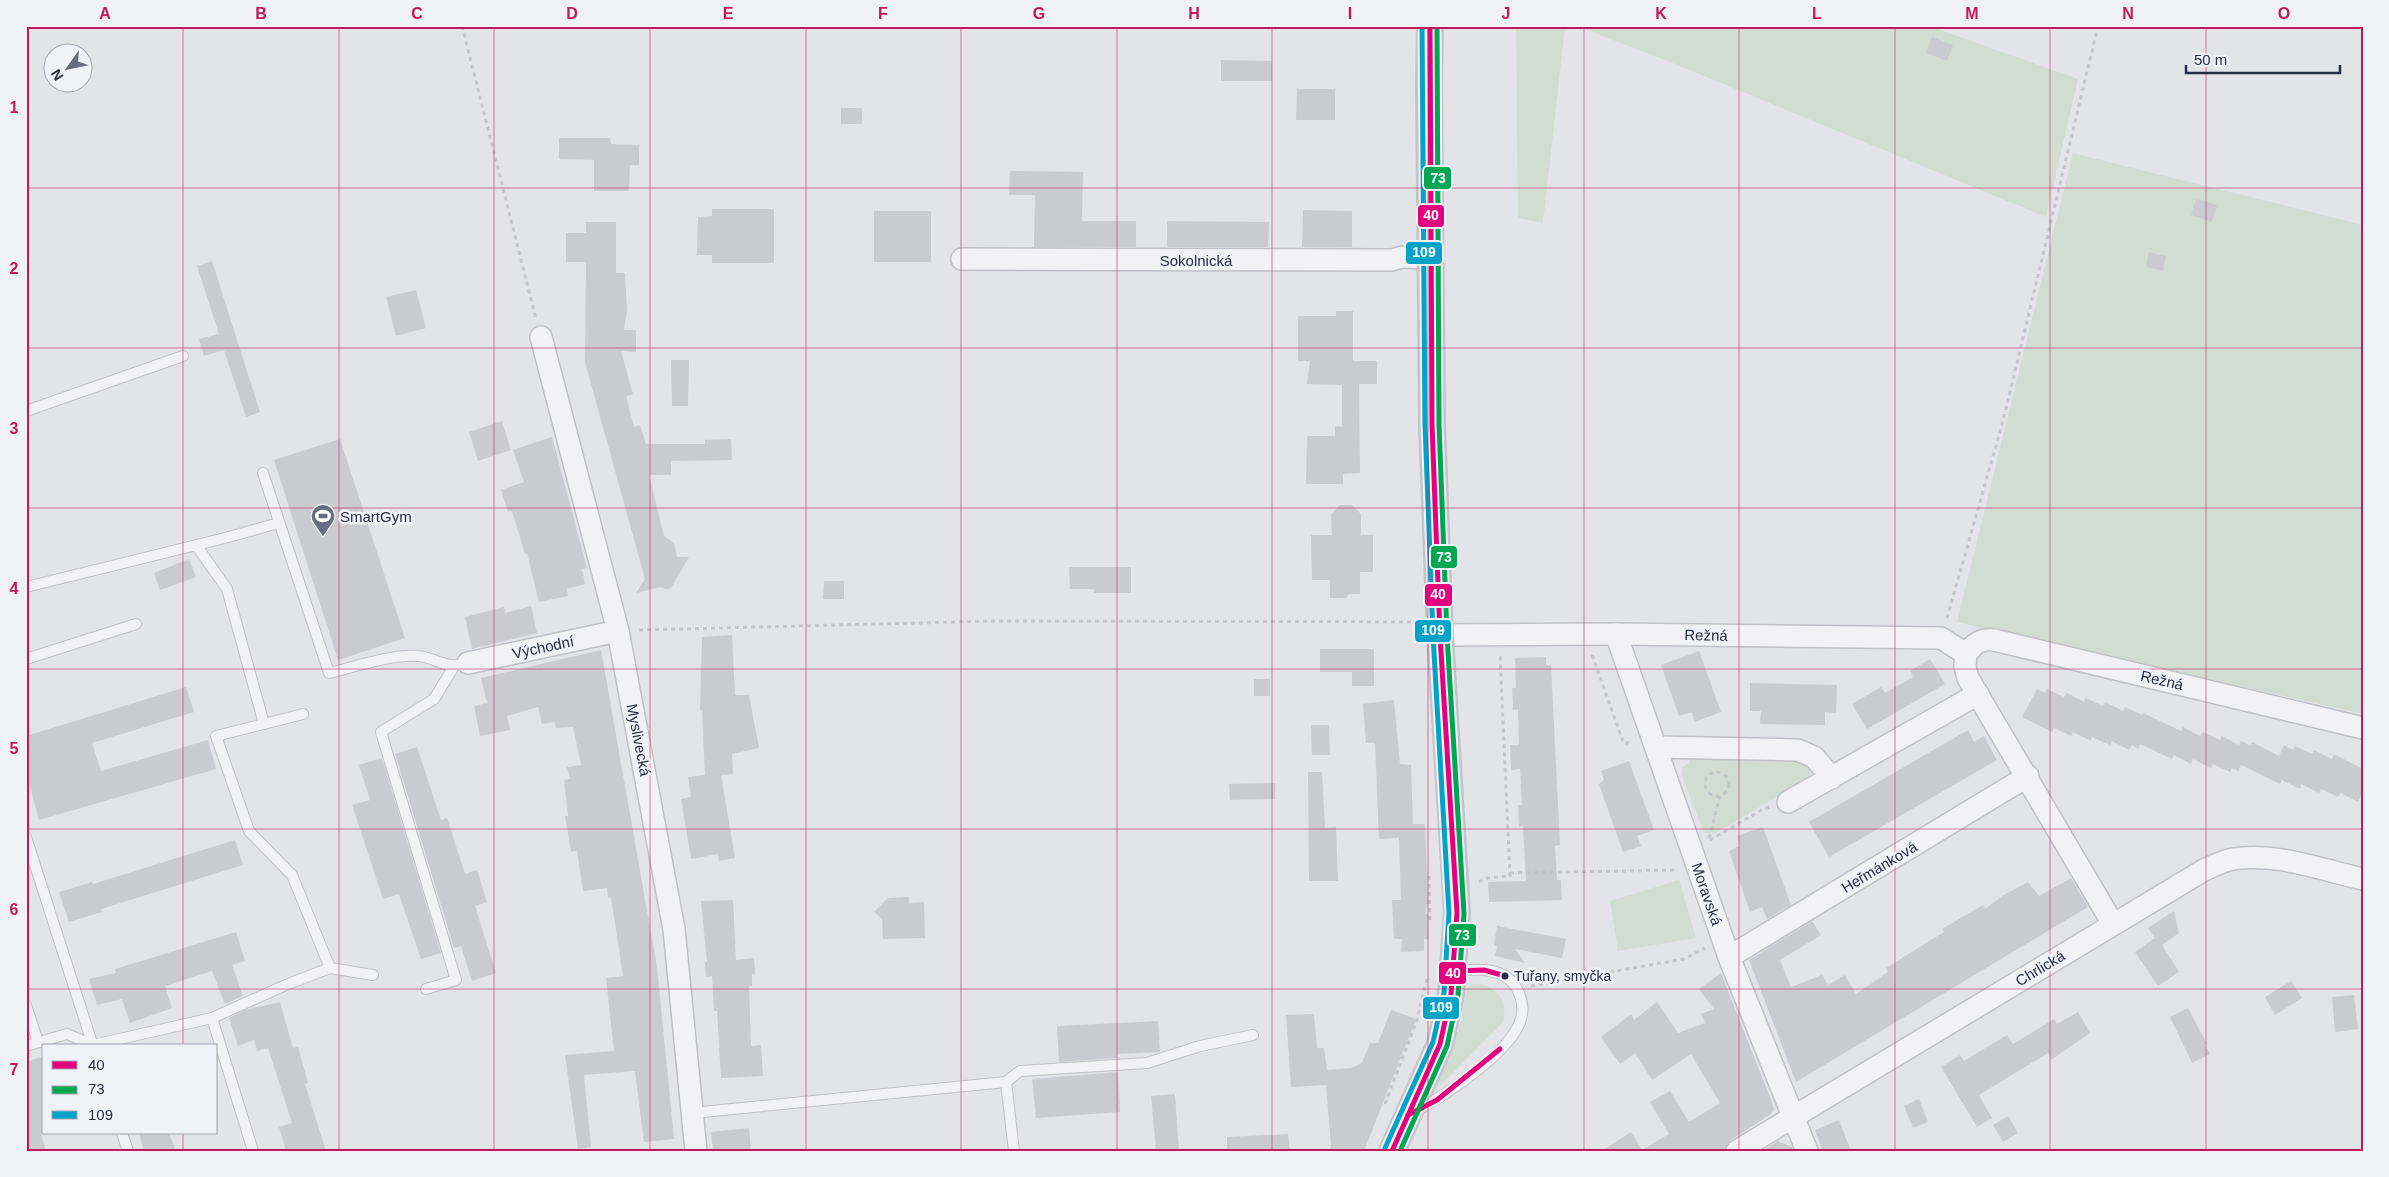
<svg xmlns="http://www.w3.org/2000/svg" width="2389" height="1177" font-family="Arial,sans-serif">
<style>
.green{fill:#d1dcd3}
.building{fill:#cacbd0}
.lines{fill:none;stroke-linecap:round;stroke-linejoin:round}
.service-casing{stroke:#bfc1c6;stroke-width:12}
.minor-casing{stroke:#bfc1c6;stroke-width:24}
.path{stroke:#c4c5cb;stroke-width:3;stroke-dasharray:4 4;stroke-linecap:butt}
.service{stroke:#f2f2f4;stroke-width:10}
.minor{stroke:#f2f2f4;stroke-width:21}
.secondary{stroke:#c3c4ca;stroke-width:28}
.bus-1-casing{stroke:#f0f2f7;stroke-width:9}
.bus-2-casing{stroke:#f0f2f7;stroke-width:9}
.bus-3-casing{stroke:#f0f2f7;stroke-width:9}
.bus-1{stroke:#e5007d;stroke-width:5}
.bus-2{stroke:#00a651;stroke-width:5}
.bus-3{stroke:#02a3c7;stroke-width:5}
.grid{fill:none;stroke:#c2185b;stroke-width:1;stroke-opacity:0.55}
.bus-dot{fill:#272d43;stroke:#f0f2f7;stroke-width:2}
.labels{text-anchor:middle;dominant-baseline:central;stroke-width:5;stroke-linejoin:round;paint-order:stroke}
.bus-label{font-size:14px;fill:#272d43;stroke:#f0f2f7;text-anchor:start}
.street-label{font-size:15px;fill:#272d43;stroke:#f0f2f7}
.poi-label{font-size:15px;fill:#272d43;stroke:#f0f2f7;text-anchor:start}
.line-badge{stroke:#f0f2f7;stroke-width:2}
.badge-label{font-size:14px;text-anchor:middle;font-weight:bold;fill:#fff}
.neatline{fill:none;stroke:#c2185b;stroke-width:2}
.grid-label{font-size:16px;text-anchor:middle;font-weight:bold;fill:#c2185b}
</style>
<rect width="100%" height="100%" fill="#e2e4e8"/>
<g class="green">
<polygon points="1516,26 1565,26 1543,223 1518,218"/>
<polygon points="1577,26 1929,26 2078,79 2046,217 1670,62"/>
<polygon points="2073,153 2363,225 2363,714 1957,622"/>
<polygon points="1689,756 1804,760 1811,769 1810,777 1714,834 1704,833 1682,776 1683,767 1689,763"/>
<polygon points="1679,880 1696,938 1618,951 1610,901"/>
<path d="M1476,984C1498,986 1508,1001 1503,1022L1441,1085L1438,1083L1451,1053L1461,1020L1466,990L1470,985Z"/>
</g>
<g class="building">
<polygon points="1932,37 1953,45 1947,61 1926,53"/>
<polygon points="1221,60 1272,61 1272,81 1221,81"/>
<polygon points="1297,89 1335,89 1335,120 1296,120"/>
<rect x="841" y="108" width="21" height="16"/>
<polygon points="559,138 610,138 611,144 639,145 639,165 630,165 629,191 594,191 594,160 559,159"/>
<polygon points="1010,171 1083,172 1082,221 1136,221 1136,247 1034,247 1035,195 1009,195"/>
<polygon points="2196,199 2217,205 2212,222 2191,215"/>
<polygon points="712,209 774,209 774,263 712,263 712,255 697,255 698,217 712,216"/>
<polygon points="1303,210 1352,211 1352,247 1302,247"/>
<rect x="874" y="211" width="57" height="51"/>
<polygon points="1167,221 1269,222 1268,247 1167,247"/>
<polygon points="586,222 616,222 616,273 625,273 627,311 624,330 636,330 636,352 621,351 633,394 626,396 634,427 640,425 646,444 705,444 705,440 731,439 732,460 671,461 671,475 649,475 664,536 674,543 677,557 689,557 671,588 665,589 661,587 636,593 645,579 585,362 586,262 566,262 566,233 586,233"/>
<polygon points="2149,252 2166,256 2163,271 2146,267"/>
<polygon points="212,261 260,412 246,417 224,350 204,356 199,339 219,334 197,266"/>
<polygon points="416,290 426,328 396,336 386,297"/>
<polygon points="1336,311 1353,311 1353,361 1377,361 1377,384 1359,384 1360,473 1343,474 1343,484 1306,484 1307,436 1335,436 1335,426 1342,427 1342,385 1307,384 1310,361 1298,361 1298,316 1336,316"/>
<polygon points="671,360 689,360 688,406 672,406"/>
<polygon points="502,421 511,450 478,461 469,432"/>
<polygon points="552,437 587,568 582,569 585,584 567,589 568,596 539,602 527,553 525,554 512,511 508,512 501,490 524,482 513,450"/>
<polygon points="340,439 405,638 338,660 274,460"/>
<polygon points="1340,505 1352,505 1361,514 1361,535 1373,535 1373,572 1360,572 1360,594 1349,594 1346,598 1330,598 1330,580 1312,580 1311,535 1332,535 1331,514"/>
<polygon points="189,559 196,577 160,590 154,573"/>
<polygon points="1069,567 1131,567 1131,593 1094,593 1094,589 1070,589"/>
<polygon points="824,581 844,581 844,599 823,599"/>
<polygon points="531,606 537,633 472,649 465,617 504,607 505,613"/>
<polygon points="732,635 735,695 749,695 759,748 732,754 733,774 721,775 735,858 719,861 718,854 691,859 681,799 691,797 688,777 705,775 702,710 700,710 702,637"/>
<polygon points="1320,649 1374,649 1374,686 1352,686 1352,672 1320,672"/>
<polygon points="601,650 657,967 674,1139 644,1142 635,1071 584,1075 591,1147 578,1149 565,1055 614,1051 606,978 623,976 611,897 608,898 607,888 583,891 577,851 571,852 565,816 568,816 564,780 570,779 567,767 581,765 573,727 556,728 555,722 542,724 538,707 507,716 510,730 480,736 474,706 487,703 481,678"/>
<polygon points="1699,651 1721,712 1695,722 1692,712 1679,716 1661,665"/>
<polygon points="1546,657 1546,665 1551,665 1560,845 1555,846 1557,880 1561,880 1562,900 1489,902 1488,882 1526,881 1523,826 1519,827 1518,805 1522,805 1520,769 1511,770 1510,745 1519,745 1518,709 1513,710 1512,688 1516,688 1515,658"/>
<polygon points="1930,659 1945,684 1867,729 1852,704 1881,687 1885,693 1913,677 1910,671"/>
<rect x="1254" y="679" width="16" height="17"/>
<polygon points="1750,683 1837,685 1836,713 1825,712 1825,725 1760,724 1761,711 1750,711"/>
<polygon points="186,687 194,712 92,743 101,771 208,740 216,769 39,820 26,772 26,736"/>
<polygon points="2037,689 2045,693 2047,689 2064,697 2067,693 2084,702 2086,698 2103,706 2105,702 2123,711 2125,707 2142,715 2143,713 2181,731 2183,727 2200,736 2203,732 2220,740 2222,736 2239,745 2241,741 2250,745 2252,742 2279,756 2284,745 2293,750 2295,746 2312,754 2314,750 2332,759 2334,754 2363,769 2363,791 2358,802 2341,793 2338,797 2321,789 2319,793 2301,784 2300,789 2282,780 2280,784 2241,765 2238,771 2232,768 2230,772 2213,764 2211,768 2193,759 2191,764 2174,755 2172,759 2140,744 2138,749 2132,745 2129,750 2112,741 2110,745 2092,737 2091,741 2073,732 2071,736 2054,728 2052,732 2022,717"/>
<polygon points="1394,700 1400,764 1411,765 1413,824 1425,824 1428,903 1425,914 1428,914 1429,939 1424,939 1424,951 1401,952 1402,939 1394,939 1392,900 1401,900 1399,838 1379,839 1375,743 1366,743 1363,704"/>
<polygon points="1311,725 1329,725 1330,755 1312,755"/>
<polygon points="1968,730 1974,742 1984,736 1997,760 1829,857 1809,822"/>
<polygon points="417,747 441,820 447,818 465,874 477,870 487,902 475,906 496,973 472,981 461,946 454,948 395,754"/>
<polygon points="382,758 441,953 421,959 399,894 383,899 352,805 370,800 359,765"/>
<polygon points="1629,761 1654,830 1637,836 1641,846 1623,852 1599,784 1604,780 1601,771"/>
<polygon points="1308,772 1322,772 1325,828 1336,827 1338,881 1309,881"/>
<polygon points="1275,783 1275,799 1230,800 1229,784"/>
<polygon points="1763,827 1791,905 1767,919 1762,907 1750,912 1729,851 1740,846 1737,836"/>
<polygon points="235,840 243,865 101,909 102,912 69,922 59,892 92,882 93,884"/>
<polygon points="2071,878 2088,907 1796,1082 1749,960 1812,921 1821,935 1780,960 1791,987 1822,975 1828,985 1845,975 1856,994 1888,972 1886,968 1944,932 1942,929 1983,905 1985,909 2002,896 2028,882 2039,896"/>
<polygon points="909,897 909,903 924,902 925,938 883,939 882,919 874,912 888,898"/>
<polygon points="733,900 736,960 754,958 755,974 752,974 752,986 749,986 751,1046 761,1045 763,1076 721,1078 717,1011 714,1011 712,976 706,977 705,962 707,962 701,901"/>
<polygon points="2174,911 2179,933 2162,945 2179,972 2158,986 2135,952 2155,938 2148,928"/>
<polygon points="1497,926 1566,939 1562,958 1515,949 1525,963 1495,956 1497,946 1494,945"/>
<polygon points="236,932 245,961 232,965 243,996 225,1004 212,971 165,986 172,1008 130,1023 122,999 97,1005 89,979 116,973 115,969"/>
<polygon points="1721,973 1770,1097 1774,1109 1771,1114 1731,1140 1725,1151 1602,1151 1631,1132 1642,1150 1669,1134 1650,1102 1670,1091 1689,1122 1720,1103 1691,1054 1652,1080 1635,1053 1620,1064 1601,1037 1631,1014 1634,1020 1657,1002 1678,1033 1705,1023 1701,1014 1714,1009 1699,989"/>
<polygon points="2291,981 2302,998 2275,1015 2265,997"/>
<polygon points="2354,995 2358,1029 2335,1032 2332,997"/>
<polygon points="280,1002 293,1048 298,1047 308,1083 305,1084 326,1151 286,1151 279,1127 292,1123 268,1048 257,1051 254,1040 238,1046 229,1018 248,1009"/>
<polygon points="2188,1008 2207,1044 2205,1045 2210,1054 2192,1063 2170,1017"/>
<polygon points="1391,1010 1416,1019 1364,1151 1329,1151 1331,1145 1326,1085 1291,1087 1286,1015 1314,1014 1317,1048 1324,1048 1327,1070 1351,1068 1362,1063 1370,1043 1378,1043"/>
<polygon points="2078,1012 2090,1033 2051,1060 2048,1053 1979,1095 1992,1118 1977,1127 1941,1067 1960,1055 1964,1061 2007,1035 2013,1044 2054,1019 2057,1024"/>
<polygon points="1158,1021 1160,1052 1117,1054 1117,1058 1059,1062 1057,1026"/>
<polygon points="44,1056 44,1133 41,1134 46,1151 26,1151 26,1062"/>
<polygon points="1118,1072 1120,1112 1036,1118 1032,1079"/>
<polygon points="1175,1094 1179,1151 1156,1151 1151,1096"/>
<polygon points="1919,1099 1928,1122 1913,1128 1904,1106"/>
<polygon points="2008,1116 2018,1133 2003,1142 1993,1125"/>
<polygon points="1839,1120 1851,1151 1823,1151 1815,1130"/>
<polygon points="749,1128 751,1151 713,1151 711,1132"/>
<polygon points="139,1133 169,1133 176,1151 144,1151"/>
<polygon points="1288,1134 1290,1151 1227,1151 1227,1137"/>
<polygon points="1778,1141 1792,1147 1793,1151 1762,1151"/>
</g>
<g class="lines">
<g class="service-casing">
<g id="service">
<polyline points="26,411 183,356"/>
<path d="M263,473L329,673C354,667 392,654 417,656C432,656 442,667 458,665"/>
<polyline points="196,545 227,589 264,724"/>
<polyline points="26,587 221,539 279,523"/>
<polyline points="26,659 136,624"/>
<polyline points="303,714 216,736 249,831 292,875 330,968"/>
<polyline points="26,837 93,1046"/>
<polyline points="426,989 456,980 381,732 434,699 455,665"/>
<polyline points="26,1005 38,1042"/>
<polyline points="26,1046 67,1034 93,1045 212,1018"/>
<polyline points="1006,1082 1014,1151"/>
<path d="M1416,1111C1444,1096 1509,1053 1520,1022C1524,1011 1523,1000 1517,989C1505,966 1477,969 1455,971"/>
<polyline points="692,1113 1006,1082 1020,1071 1147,1063 1200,1046 1253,1035"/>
<polyline points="122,1133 128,1151"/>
<polyline points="253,1151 212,1018 288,984 330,968 373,975"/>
</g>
</g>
<g class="minor-casing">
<g id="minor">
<polyline points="962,259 1392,260 1402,257 1430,258"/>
<polyline points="541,337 618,631 674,929 696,1151"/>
<polyline points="1616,634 1729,957 1807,1151"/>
<polyline points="1440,635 1616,634 1941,638 1966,654 1965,667 1968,678 2113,924"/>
<path d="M1966,654C1974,644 1981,638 1994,640L2363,728"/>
<polyline points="468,663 618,631"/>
<polyline points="1656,747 1798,750 1814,757 1832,778"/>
<polyline points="1788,802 1978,694"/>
<polyline points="1729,957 2028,776"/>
<path d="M1737,1151L2204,870C2213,866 2223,861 2233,859C2275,852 2322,870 2363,879"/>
</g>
</g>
<g class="path">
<polyline points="462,26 536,319"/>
<polyline points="1947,618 2003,421 2098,26"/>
<polyline points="639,630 996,621 1417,622"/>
<polyline points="1592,655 1624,744 1633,741"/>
<circle cx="1717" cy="784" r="12"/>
<polyline points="1709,838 1720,796"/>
<polyline points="1710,840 1763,809 1770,807"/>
<polyline points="1510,873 1677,870"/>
<polyline points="1429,876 1430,924"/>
<polyline points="1479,882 1486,878 1510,876 1500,655"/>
<polyline points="1531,986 1684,959 1705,948"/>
<polyline points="1385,1104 1417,1020 1427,978"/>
</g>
<use href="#service" class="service"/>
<use href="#minor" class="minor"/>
<polyline class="secondary" points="1392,1151 1440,1044 1451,994 1457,913 1440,635 1432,424 1429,83 1430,26"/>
<g class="bus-1-casing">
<g id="bus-1">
<polyline points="1454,971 1484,970 1505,976"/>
<polyline points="1408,1115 1437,1100 1500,1049"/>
<polyline points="1392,1151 1440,1044 1451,994 1457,913 1440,635 1432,424 1430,26"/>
</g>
</g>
<g class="bus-2-casing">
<polyline id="bus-2" points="1400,1151 1447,1046 1458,995 1464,914 1447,635 1439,424 1437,26"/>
</g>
<g class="bus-3-casing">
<polyline id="bus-3" points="1385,1148 1433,1042 1444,993 1449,913 1433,635 1425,424 1422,26"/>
</g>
<use href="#bus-1" class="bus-1"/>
<use href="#bus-2" class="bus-2"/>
<use href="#bus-3" class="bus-3"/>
</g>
<path class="grid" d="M183,26V1046M339,26V1151M494,26V1151M650,26V1151M806,26V1151M961,26V1151M1117,26V1151M1272,26V1151M1428,26V1151M1584,26V1151M1739,26V1151M1895,26V1151M2050,26V1151M2206,26V1151M26,188H2363M26,348H2363M26,508H2363M26,669H2363M26,829H2363M26,989H2363M183,1133V1151"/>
<defs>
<g id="stadium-pin" transform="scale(1.25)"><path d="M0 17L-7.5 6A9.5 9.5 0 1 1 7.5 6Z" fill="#686d7d" stroke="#f0f2f7"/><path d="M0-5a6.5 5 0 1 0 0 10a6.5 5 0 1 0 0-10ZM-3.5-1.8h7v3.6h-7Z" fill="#fff"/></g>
</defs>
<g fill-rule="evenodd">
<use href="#stadium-pin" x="323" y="516"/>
</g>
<circle class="bus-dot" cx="1505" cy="976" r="4.5"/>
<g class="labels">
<g class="bus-label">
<text x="1514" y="976">Tuřany, smyčka</text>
</g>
<g class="street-label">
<text x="1196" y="260">Sokolnická</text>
<text transform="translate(1706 635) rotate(1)">Režná</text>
<text transform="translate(543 647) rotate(-12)">Východní</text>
<text transform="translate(2162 680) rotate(13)">Režná</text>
<text transform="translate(639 740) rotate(79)">Myslivecká</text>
<text transform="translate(1879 867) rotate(-31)">Heřmánková</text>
<text transform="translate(1707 894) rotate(71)">Moravská</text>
<text transform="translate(2040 968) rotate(-31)">Chrlická</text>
</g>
<g class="poi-label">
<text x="340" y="516">SmartGym</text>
</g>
</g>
<g class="line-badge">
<rect x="1423" y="166" width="29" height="24" rx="5" fill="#00a651"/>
<rect x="1417" y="204" width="28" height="24" rx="5" fill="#e5007d"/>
<rect x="1405" y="241" width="38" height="24" rx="5" fill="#02a3c7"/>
<rect x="1430" y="545" width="28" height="24" rx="5" fill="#00a651"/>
<rect x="1424" y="583" width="29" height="24" rx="5" fill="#e5007d"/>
<rect x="1414" y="619" width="38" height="24" rx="5" fill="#02a3c7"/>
<rect x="1448" y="923" width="29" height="24" rx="5" fill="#00a651"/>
<rect x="1438" y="961" width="29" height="24" rx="5" fill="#e5007d"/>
<rect x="1422" y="996" width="38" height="24" rx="5" fill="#02a3c7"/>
</g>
<g class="badge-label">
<text x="1438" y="183">73</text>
<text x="1431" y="220">40</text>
<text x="1424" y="257">109</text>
<text x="1444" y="562">73</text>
<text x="1438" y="599">40</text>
<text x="1433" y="635">109</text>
<text x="1462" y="940">73</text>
<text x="1453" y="978">40</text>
<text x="1441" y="1012">109</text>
</g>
<rect width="2389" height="1177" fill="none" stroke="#f0f2f7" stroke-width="55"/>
<rect x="42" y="1044" width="175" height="90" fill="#f0f2f7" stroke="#a0a3af"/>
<rect x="52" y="1061" width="25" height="8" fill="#e5007d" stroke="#a0a3af"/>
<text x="88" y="1070" font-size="15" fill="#272d43">40</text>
<rect x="52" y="1086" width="25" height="8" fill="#00a651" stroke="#a0a3af"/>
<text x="88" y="1094" font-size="15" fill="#272d43">73</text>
<rect x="52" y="1111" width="25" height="8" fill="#02a3c7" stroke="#a0a3af"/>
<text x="88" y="1120" font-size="15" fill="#272d43">109</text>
<g transform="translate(68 68) rotate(237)"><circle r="24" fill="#f0f2f7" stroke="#a0a3af"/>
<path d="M0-4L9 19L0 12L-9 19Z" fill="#686d7d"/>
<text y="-8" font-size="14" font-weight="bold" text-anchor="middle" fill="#272d43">N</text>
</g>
<path d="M2186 65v8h154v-8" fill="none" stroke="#272d43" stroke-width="2.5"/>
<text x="2194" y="65" font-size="15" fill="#272d43" stroke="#f0f2f7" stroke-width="4" paint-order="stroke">50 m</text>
<rect x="28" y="28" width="2334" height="1122" class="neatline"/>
<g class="grid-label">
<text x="105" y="19">A</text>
<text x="261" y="19">B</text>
<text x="417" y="19">C</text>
<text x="572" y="19">D</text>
<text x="728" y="19">E</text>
<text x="883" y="19">F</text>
<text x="1039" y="19">G</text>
<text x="1194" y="19">H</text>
<text x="1350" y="19">I</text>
<text x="1506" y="19">J</text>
<text x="1661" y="19">K</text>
<text x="1817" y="19">L</text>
<text x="1972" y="19">M</text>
<text x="2128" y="19">N</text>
<text x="2284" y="19">O</text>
<text x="14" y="113">1</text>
<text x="14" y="274">2</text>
<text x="14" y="434">3</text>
<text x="14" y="594">4</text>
<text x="14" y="754">5</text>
<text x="14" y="915">6</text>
<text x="14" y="1075">7</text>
</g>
</svg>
